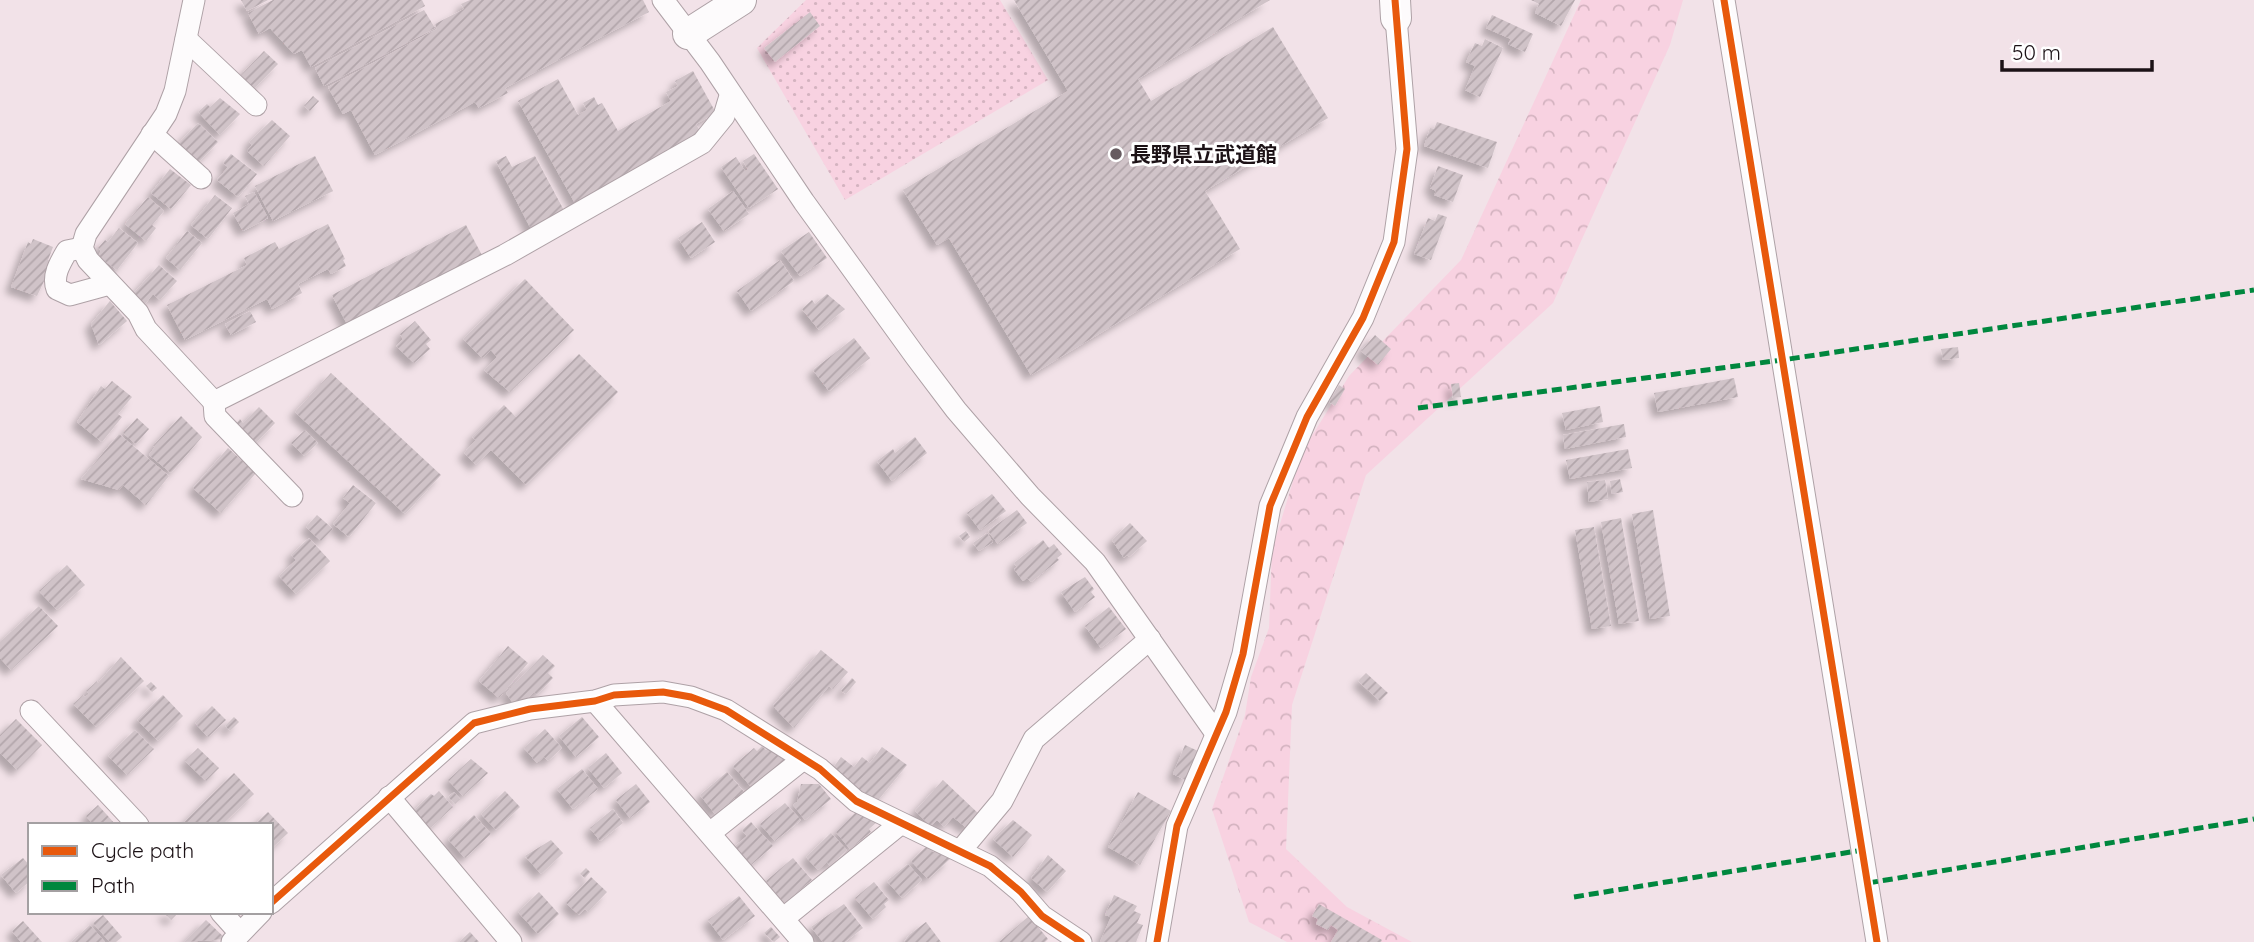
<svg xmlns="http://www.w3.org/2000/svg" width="2254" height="942" font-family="Quicksand,'Noto Sans JP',sans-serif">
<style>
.grass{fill:url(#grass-dots)}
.forest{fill:url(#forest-crowns)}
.building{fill:url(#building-hatch);filter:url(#shadow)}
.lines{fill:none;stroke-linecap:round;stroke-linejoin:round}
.street-casing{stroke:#aea1a6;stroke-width:23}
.secondary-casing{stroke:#aea1a6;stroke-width:32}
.street{stroke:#fdfbfc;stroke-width:21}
.secondary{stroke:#fdfbfc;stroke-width:30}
.quiet{stroke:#00873e;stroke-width:5;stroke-dasharray:10 5;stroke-linecap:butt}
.cycleway-casing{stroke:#fff;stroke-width:11}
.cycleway{stroke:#e8590c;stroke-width:7}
.poi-dot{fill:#675b60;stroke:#fff;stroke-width:2.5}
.labels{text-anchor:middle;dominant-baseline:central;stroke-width:6;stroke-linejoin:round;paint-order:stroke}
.poi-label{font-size:21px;font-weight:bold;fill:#1c1216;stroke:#fff;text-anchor:start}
</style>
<defs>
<pattern id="grass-dots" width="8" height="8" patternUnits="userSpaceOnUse" patternTransform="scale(1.75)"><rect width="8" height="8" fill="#f8d2e1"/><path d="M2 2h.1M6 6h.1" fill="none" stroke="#d4b3c0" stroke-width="1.8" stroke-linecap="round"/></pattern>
<pattern id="forest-crowns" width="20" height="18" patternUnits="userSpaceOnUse" patternTransform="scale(1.75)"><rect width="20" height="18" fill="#f8d2e1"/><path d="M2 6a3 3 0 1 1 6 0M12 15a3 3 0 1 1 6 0" fill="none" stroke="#d4b3c0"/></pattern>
<pattern id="building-hatch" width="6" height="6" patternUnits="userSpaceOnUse" patternTransform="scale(1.75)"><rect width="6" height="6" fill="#d0c3c8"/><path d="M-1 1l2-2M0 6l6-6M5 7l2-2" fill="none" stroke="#b2a6ab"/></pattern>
<filter id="shadow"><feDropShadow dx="-6" dy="6" stdDeviation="3.5" flood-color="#0004"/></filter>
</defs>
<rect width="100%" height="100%" fill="#f2e2e8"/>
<polygon class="grass" points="806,0 1000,0 1048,80 845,200 757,48"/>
<polygon class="forest" points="1581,0 1683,0 1670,45 1553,303 1366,475 1292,705 1286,849 1347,907 1412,942 1287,942 1249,922 1212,809 1245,715 1251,677 1269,628 1272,550 1302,452 1349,376 1461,260"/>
<g class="building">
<polygon points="241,0 268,0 247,11"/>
<polygon points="273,0 422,0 425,6 311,67 302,50 294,54 270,28 259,34 248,13"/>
<polygon points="470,0 643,0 649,12 505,88 508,93 479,108 475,102 375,155 351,110 343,114 328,87 437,29 435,24 464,9 461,4"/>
<polygon points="1014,0 1270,0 1138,79 1151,101 1273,27 1328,118 1205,191 1240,249 1031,375 949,238 937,245 903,190 1068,91"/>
<polygon points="1531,0 1575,0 1561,26 1535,13 1539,4"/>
<polygon points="424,10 435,28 324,86 315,68"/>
<polygon points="810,12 820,26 775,62 764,48"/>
<polygon points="1492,15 1533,34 1525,52 1508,44 1511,39 1486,28"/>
<polygon points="1485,39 1503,48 1480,97 1465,90 1475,66 1466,62 1475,43 1482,46"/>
<polygon points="264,51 278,64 253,90 239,77"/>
<polygon points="693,71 716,113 696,124 702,135 576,205 518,101 558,79 578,115 587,110 583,103 594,97 598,105 602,103 618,131 671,101 666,92 678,86 675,81"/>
<polygon points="313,96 319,101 310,111 304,106"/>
<polygon points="220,98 240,114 220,135 198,112 207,104 210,107"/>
<polygon points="272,120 290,136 264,166 247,151 252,145 249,142"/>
<polygon points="1437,122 1497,142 1488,168 1424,146 1430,128 1434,129"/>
<polygon points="198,123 218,142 197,164 177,145"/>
<polygon points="231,154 257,174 238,197 217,180 228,167 223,163"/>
<polygon points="754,154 778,189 749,208 721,167 736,157 745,171 748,170 743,161"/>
<polygon points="315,156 333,191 273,221 255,186"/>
<polygon points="506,156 512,167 535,156 567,216 533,233 496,161"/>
<polygon points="1438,166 1463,175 1453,202 1434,195 1436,191 1430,188"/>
<polygon points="170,169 191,185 171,209 151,193"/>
<polygon points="733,191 749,214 724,231 708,209"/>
<polygon points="254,192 268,218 243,231 233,213 249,204 245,196"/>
<polygon points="215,195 232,208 208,239 191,225"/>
<polygon points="148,197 164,211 152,225 156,228 146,241 125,224"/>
<polygon points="1438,214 1447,217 1431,260 1414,254 1428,218 1435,221"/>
<polygon points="702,222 715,242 691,258 678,238"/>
<polygon points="328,224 345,259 343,260 346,266 331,274 328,269 298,284 302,293 272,309 267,299 185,340 167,305 247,265 244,258 275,242 279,249"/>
<polygon points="466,225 484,259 350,330 332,295"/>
<polygon points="119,228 138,243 117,270 98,256 101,251 98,248 105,240 108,242"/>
<polygon points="187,231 202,243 180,270 166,258"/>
<polygon points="809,232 827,258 800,276 781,251"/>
<polygon points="33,239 53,247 48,260 53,262 37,296 11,287 28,242 31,244"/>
<polygon points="780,260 794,281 751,311 737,291"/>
<polygon points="159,265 177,281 160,300 153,294 145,304 133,294"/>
<polygon points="525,279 574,330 510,392 484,370 497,357 491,350 482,358 463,339"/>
<polygon points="827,294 845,309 819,330 802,309 812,300 815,304"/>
<polygon points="110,301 127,321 99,345 91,324"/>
<polygon points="250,311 256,322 231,335 225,324"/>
<polygon points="415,321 431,340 426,344 430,349 414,363 396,346 403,339 400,334"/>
<polygon points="1375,335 1391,349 1378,365 1361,351"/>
<polygon points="854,338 870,358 829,391 813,370"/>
<polygon points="1958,347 1959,358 1943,360 1941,349"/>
<polygon points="579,354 618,392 526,485 491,450 476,465 464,453 476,440 472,437 504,405 516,417"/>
<polygon points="331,373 441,475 405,514 295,412"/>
<polygon points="1734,378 1738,397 1658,412 1654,393"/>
<polygon points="112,381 132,397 118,414 122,417 102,442 77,422 101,386 105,389"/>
<polygon points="1459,383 1461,397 1453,398 1451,384"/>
<polygon points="1339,385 1345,389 1335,406 1329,402"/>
<polygon points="1600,406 1603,422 1566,430 1562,413"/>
<polygon points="259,407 275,423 254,445 234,426 240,419 243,423"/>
<polygon points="181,416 202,437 171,473 149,455 155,447 153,446"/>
<polygon points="137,418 149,429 136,444 123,433"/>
<polygon points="1624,424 1626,437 1565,449 1563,435"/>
<polygon points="305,430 318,443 304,456 291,443"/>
<polygon points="119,434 169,476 146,505 123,485 119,490 81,479"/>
<polygon points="915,437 927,453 892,481 877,461 893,449 895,453"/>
<polygon points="228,448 256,473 221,513 193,488"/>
<polygon points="1628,449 1632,468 1570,479 1566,460"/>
<polygon points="1620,479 1623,492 1612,494 1610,481"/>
<polygon points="1605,480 1608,499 1589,502 1587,482"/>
<polygon points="353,485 376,503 349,537 333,524 350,503 343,498"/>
<polygon points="992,494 1006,511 980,530 967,513"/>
<polygon points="1017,510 1027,523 998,544 988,531"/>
<polygon points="1653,510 1670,616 1650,619 1632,514"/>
<polygon points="317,515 333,529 321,541 306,527"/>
<polygon points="1621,518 1639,621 1619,624 1601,522"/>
<polygon points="1130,523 1147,541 1129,557 1127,555 1124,558 1112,540"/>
<polygon points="1594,527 1611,626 1592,629 1575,530"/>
<polygon points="966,531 970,537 964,542 959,536"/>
<polygon points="987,533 993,542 979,551 973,543"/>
<polygon points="309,538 330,561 296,594 279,576 296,560 291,555"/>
<polygon points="1043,540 1049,548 1054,544 1062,554 1057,558 1059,560 1031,582 1027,578 1023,581 1014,569 1017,567 1014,563"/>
<polygon points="67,565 85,585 57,610 39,591"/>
<polygon points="1085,577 1094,589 1091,592 1095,597 1075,612 1061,592"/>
<polygon points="39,606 58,626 11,670 0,658 0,642"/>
<polygon points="1109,607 1126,629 1101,648 1085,626"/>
<polygon points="508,646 528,663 499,698 479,681"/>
<polygon points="821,650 848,672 833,689 829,686 794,728 773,706"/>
<polygon points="543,655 555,666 548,673 553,678 537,695 534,692 520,706 515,706 506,693"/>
<polygon points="121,657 144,681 96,727 73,704 83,695 85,697 89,694 86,691 97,681 98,683"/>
<polygon points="1366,673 1388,693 1380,701 1358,681"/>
<polygon points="852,678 856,682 846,694 841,691"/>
<polygon points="151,682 157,688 152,692 146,686"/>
<polygon points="163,695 183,716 158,741 137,720"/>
<polygon points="212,706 226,720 208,737 195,723"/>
<polygon points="234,717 239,722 230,731 225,726"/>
<polygon points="582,717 599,737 576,757 559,736"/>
<polygon points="16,719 42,745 17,770 0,753 0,735"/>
<polygon points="545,729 562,748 548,761 544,757 537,763 524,748"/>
<polygon points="135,730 154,749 127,775 108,756"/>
<polygon points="773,743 786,759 752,788 733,766 754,748 757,751 762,746 766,750"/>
<polygon points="1185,745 1198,751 1185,780 1173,774"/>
<polygon points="882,747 907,765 875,804 830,772 841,757 854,767 862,757 870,763"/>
<polygon points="198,748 219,768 206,781 185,761"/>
<polygon points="606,753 622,773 604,788 588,768"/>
<polygon points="471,759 488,773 463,796 448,780"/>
<polygon points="582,769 598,789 573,809 557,789"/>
<polygon points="727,772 746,794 738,800 735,798 715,814 700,795"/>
<polygon points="234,773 254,794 222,825 181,825"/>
<polygon points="943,780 980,815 968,829 953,817 944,827 937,820 931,826 915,811"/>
<polygon points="636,784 650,802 630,818 616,800"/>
<polygon points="801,784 819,784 831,799 805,820 793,805 797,802"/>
<polygon points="439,791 453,807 428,830 412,812 431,794 434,796"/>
<polygon points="505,791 520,807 496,830 481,814"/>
<polygon points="454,792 460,799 455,804 448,797"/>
<polygon points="1138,792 1171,811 1140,865 1108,847"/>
<polygon points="785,803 801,820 775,841 760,824"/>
<polygon points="98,805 116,825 94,825 86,816"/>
<polygon points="613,809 623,823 600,841 590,828"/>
<polygon points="857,811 877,822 869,829 871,832 850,849 836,832"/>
<polygon points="268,812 288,833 271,849 271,825 254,825"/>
<polygon points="474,815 491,834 465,858 448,839"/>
<polygon points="1013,820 1032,835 1013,857 993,839"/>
<polygon points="751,822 773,846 750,866 734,847 747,836 742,830"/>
<polygon points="831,833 847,850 830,866 827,862 818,870 806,857"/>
<polygon points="551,840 563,853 541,874 525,856"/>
<polygon points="928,845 933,852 939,847 950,859 928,879 911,861"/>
<polygon points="1048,855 1066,871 1047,892 1031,878"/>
<polygon points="23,858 30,866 30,881 16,893 1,875"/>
<polygon points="793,858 812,880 784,903 766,881"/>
<polygon points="908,864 922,880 902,898 887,881"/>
<polygon points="586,868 590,872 585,878 580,874"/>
<polygon points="591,877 607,892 588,912 585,909 579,915 566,903"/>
<polygon points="874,882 889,900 884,904 886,907 873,919 855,898"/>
<polygon points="539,892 559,914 538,934 518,912"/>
<polygon points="1114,895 1137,906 1134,911 1141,914 1137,923 1143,925 1136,942 1100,942 1111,917 1105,915"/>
<polygon points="739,896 755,916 723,940 708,920"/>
<polygon points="844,904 863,928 845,942 823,942 811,927"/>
<polygon points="1319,904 1382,940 1381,942 1331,942 1338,930 1331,925 1328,930 1316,924 1318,919 1312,916"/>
<polygon points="163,912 179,912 171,920"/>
<polygon points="103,915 122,937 116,942 110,942 93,923"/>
<polygon points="1029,916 1048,939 1045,942 999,942"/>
<polygon points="206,920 226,939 184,942"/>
<polygon points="23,921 42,942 21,942 12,931"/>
<polygon points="926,922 941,942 904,942 909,935"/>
<polygon points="90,925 105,942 71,942"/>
<polygon points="771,927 780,937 774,942 764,933"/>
<polygon points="470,932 479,942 459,942"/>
</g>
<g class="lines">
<g class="street-casing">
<g id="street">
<polyline points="194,0 175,91 166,114 86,234 82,248 88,260 138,313 146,329 214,402"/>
<polyline points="663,0 710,62 804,202 916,357 956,410 1030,496 1095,562 1215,732"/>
<polyline points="1724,0 1877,942"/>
<polyline points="186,39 256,105"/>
<polyline points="152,134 201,178"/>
<path d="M82,248L67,251C60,263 52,276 57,289L70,295L110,284"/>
<polyline points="292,496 215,416 214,402 505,255 702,143 724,116 730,96"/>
<polyline points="595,701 803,942"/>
<polyline points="31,711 138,825"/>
<polyline points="389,797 511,942"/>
<polyline points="710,833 802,760"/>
<polyline points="961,850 1002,801 1034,739 1150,639"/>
<polyline points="271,903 474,723 530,709 595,701 614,695 663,692 691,697 726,710 820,769 856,801 990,866 1021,892 1042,916 1081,942"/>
<polyline points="221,912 239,932"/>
<polyline points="784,918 900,824"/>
<polyline points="232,942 261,912"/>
<polyline points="1157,942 1177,826 1226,712 1243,654 1270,506 1307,417 1363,318 1394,242 1407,149 1396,18"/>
</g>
</g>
<g class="secondary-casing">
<g id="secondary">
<polyline points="1395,0 1396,18"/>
<polyline points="688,34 741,0"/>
</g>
</g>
<use href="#street" class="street"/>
<use href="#secondary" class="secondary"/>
<g class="quiet">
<polyline points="1418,408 1782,360 2254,290"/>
<polyline points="1868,883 2254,819"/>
<polyline points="1574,897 1863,850"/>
</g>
<g class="cycleway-casing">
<g id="cycleway">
<polyline points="1724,0 1877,942"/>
<polyline points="271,903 474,723 530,709 595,701 614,695 663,692 691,697 726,710 820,769 856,801 990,866 1021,892 1042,916 1081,942"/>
<polyline points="1157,942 1177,826 1226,712 1243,654 1270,506 1307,417 1363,318 1394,242 1407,149 1395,0"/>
</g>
</g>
<use href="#cycleway" class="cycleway"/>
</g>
<circle class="poi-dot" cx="1116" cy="154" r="7"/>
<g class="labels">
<g class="poi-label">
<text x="1130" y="154">長野県立武道館</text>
</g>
</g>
<rect x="28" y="823" width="245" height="91" fill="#ffffff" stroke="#a4a0a2" stroke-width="2"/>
<rect x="42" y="846" width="35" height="10" fill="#e8590c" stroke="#a4a0a2" stroke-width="2"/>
<text x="91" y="858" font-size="21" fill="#1c1216">Cycle path</text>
<rect x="42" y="881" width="35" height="10" fill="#00873e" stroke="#a4a0a2" stroke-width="2"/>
<text x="91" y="893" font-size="21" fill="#1c1216">Path</text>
<path d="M2002 60v10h150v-10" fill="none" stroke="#1c1216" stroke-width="3.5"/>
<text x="2012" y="60" font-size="21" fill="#1c1216" stroke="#ffffff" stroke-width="5" paint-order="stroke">50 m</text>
</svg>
